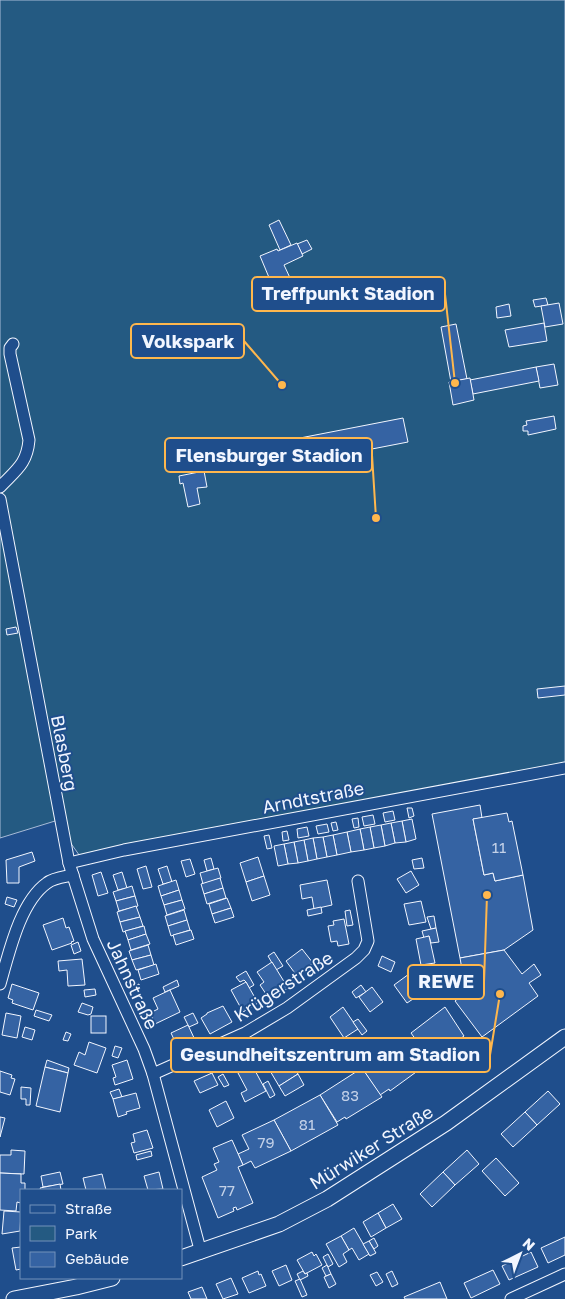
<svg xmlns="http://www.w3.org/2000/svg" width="565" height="1299" font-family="'Golos Text',sans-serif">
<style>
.green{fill:#245a82;stroke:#a8bbd7}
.building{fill:#3563a3;stroke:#f2f6ff}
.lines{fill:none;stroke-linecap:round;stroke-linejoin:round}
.minor-casing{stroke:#f2f6ff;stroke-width:13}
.secondary-casing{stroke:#f2f6ff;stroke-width:17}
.minor{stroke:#1f4e8c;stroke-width:11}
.secondary{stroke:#1f4e8c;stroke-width:15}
.labels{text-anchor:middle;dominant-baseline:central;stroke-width:4;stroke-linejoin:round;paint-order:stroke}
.number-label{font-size:15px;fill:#c3d1e8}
.street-label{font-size:18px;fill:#f2f6ff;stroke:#1f4e8c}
.leader{fill:none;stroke:#ffb74d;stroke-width:2}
.callout-dot{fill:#ffb74d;stroke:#1f4e8c;stroke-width:2}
.callout{fill:#1f4e8c;stroke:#ffb74d;stroke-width:2}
.callout-label{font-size:19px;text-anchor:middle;font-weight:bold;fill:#f2f6ff}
</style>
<rect width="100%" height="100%" fill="#1f4e8c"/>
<polygon class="green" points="0,0 565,0 565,770 82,859 55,821 0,838"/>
<g class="building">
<polygon points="279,220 291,245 280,250 269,225"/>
<polygon points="307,240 312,249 302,254 297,244"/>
<polygon points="297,243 303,256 284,265 291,280 273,287 260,256 277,249 278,251"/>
<polygon points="546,298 548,305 535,307 533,300"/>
<polygon points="559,303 563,324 545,327 541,306"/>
<polygon points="509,304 511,316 497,318 496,307"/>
<polygon points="544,323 547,341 509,347 505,330"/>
<polygon points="456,324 467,379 451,382 441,327"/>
<polygon points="554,364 558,385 540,388 536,367"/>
<polygon points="536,367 539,381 473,394 470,380"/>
<polygon points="470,378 474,400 453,405 449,382"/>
<polygon points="554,416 556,429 528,435 528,431 523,431 523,426 527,425 526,421"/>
<polygon points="403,418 408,442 305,462 300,438"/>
<polygon points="204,471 207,487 197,488 200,504 188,507 183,483 180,484 179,476"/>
<polygon points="16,627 18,633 7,635 6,629"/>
<polygon points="565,686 565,695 538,698 537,689"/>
<polygon points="480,805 482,818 473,819 484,875 493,873 495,881 523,875 533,930 504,950 460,958 432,814"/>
<polygon points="407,808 412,808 414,816 409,818"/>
<polygon points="393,811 395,820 385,822 383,813"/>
<polygon points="507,813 509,822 512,821 523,875 495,881 493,873 484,875 473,819"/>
<polygon points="373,815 375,824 364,826 362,817"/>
<polygon points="358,818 359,827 354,828 352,819"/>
<polygon points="412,819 416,839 406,842 402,821"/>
<polygon points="402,821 406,842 395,843 391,823"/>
<polygon points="336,822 338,830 333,831 331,823"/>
<polygon points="391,823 395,843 385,846 381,825"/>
<polygon points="327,824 329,832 318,834 316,826"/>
<polygon points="381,825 385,846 374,848 370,827"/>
<polygon points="307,827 309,836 298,838 297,829"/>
<polygon points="370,827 374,848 364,850 360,829"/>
<polygon points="360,829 364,850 351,852 347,832"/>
<polygon points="287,831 289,840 283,841 282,832"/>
<polygon points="347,832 351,852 337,855 333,835"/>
<polygon points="269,835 272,848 267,849 264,836"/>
<polygon points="333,835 337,855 327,857 323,837"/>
<polygon points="323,837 327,857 317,859 313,838"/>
<polygon points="313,838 317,859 308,861 304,840"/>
<polygon points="304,840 308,861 298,863 294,842"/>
<polygon points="294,842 298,863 288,864 284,844"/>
<polygon points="284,844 288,864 278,866 274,846"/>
<polygon points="32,852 35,861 19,867 19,883 7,883 6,860"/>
<polygon points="258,857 264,876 246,882 240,863"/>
<polygon points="211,858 214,869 207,871 204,860"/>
<polygon points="422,858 424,868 414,869 412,860"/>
<polygon points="190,859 195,874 186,877 181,861"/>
<polygon points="146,866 152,887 143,889 137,869"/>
<polygon points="167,866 172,882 163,884 158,869"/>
<polygon points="218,868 221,878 203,884 200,873"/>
<polygon points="411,871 419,885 406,893 397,879"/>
<polygon points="101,872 108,893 98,896 92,875"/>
<polygon points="122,872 127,888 118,890 113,875"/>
<polygon points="264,876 270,895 252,901 246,882"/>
<polygon points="220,878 223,888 204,894 201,884"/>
<polygon points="176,880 179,890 161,896 158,886"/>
<polygon points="327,880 332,905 314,909 312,897 302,899 300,885"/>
<polygon points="132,886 135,896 116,901 113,892"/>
<polygon points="223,888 226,898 207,904 204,894"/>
<polygon points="179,890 182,900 164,905 161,896"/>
<polygon points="135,896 138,906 119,911 116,901"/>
<polygon points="7,897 17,900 14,907 5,904"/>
<polygon points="227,898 231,908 212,914 209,904"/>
<polygon points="182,900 185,909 167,915 164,905"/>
<polygon points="421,901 426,922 409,925 404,904"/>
<polygon points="136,906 140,917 120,922 117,912"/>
<polygon points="321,907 322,913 308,916 307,910"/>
<polygon points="231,908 234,917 215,923 212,914"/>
<polygon points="184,910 187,920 168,926 165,916"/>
<polygon points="350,910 353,925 347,926 345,911"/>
<polygon points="434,916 436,928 431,929 427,917"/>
<polygon points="140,917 143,926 123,932 120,922"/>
<polygon points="63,918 66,928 69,927 74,941 71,942 72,943 52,950 43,925"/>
<polygon points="344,919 349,944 338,946 337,941 331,942 328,926 334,925 333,921"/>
<polygon points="187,920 190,930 171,936 168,926"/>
<polygon points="144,926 146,934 128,940 125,931"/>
<polygon points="436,928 439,942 431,943 429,936 424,938 422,931"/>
<polygon points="191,930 194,939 176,945 173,935"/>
<polygon points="146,934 150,944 131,950 128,940"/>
<polygon points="429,936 435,963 421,965 416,939"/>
<polygon points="78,942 81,951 74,954 71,945"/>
<polygon points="148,945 151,955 132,960 129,951"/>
<polygon points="302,949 313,963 297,976 286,961"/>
<polygon points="504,950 522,974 534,964 541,975 529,983 538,996 482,1037 455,1001 466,992 460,958"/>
<polygon points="274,952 283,966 276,970 268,956"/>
<polygon points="151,955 154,965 136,970 132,960"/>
<polygon points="382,956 395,962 391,972 378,966"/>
<polygon points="82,959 85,985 68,986 67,970 59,971 58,961"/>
<polygon points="272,962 288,988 270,1000 260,985 264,982 257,972"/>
<polygon points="156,964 159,974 141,980 138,970"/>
<polygon points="246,971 254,985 249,988 246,982 244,980 240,982 236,977"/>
<polygon points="409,974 422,993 407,1003 394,985"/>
<polygon points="177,980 179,986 165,992 163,987"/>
<polygon points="246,982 258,1003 243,1012 231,990"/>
<polygon points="12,984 39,993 33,1010 12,1003 13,1000 8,998"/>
<polygon points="139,984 141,989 132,993 130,988"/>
<polygon points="361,985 366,992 356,998 352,992"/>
<polygon points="372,987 383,1002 370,1012 359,997"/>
<polygon points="95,989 96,995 85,997 84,990"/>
<polygon points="170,990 180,1012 155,1024 150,1013 158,1009 153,998"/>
<polygon points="82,1003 93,1007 91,1014 88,1015 78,1012"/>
<polygon points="223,1006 232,1022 210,1034 201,1018 207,1014 207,1013"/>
<polygon points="343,1007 358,1029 344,1038 330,1017"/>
<polygon points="445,1007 464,1036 431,1060 429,1058 421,1064 411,1050 419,1044 411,1033"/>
<polygon points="36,1010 52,1015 49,1021 34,1016"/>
<polygon points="6,1013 21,1016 17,1038 2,1035"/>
<polygon points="193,1013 198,1023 189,1027 184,1017"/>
<rect x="91" y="1016" width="15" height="17"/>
<polygon points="358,1019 367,1031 362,1035 353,1022"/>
<polygon points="188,1025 195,1040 178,1048 171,1033"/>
<polygon points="25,1027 35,1030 32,1040 22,1037"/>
<polygon points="66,1032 71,1034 68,1041 63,1040"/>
<polygon points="403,1039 423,1067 390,1091 389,1089 380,1095 362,1068"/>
<polygon points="89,1042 106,1048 97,1073 74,1065 79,1052 85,1055"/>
<polygon points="115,1046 122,1048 118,1058 112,1056"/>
<polygon points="286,1053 298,1074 279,1086 266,1064"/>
<polygon points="47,1060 69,1068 68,1073 45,1067"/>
<polygon points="127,1060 133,1079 115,1085 113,1078 116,1077 112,1065"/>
<polygon points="252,1065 266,1091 245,1102 241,1093 247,1090 238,1073"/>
<polygon points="45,1067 68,1073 60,1112 36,1106"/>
<polygon points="362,1068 382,1097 346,1119 345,1117 337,1122 320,1095"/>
<polygon points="0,1071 12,1075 11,1078 15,1079 10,1095 0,1092"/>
<polygon points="212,1073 218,1085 200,1093 194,1081"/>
<polygon points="223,1074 229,1085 224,1087 218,1077"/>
<polygon points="298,1074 304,1085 285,1096 279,1086"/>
<polygon points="268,1081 275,1095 270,1098 263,1084"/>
<polygon points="21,1087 31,1088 30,1105 26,1105 26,1099 21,1099"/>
<polygon points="119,1089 122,1097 113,1099 110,1092"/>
<polygon points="548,1091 560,1104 537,1125 525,1112"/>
<polygon points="136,1093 140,1108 126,1112 127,1114 118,1117 113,1099"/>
<polygon points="320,1095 338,1125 291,1151 274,1120"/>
<polygon points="226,1101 234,1118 217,1127 209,1110"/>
<polygon points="525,1112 537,1125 513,1147 501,1134"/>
<polygon points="0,1117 5,1118 0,1137"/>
<polygon points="274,1120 291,1151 255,1168 251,1161 243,1165 238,1154 249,1149 242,1135"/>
<polygon points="147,1130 153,1148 134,1153 131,1143 135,1142 133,1134"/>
<polygon points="232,1140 243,1165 238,1167 253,1203 237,1210 236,1207 233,1208 234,1211 218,1218 202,1177 217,1170 214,1164 219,1162 213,1148"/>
<polygon points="11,1150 25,1151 24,1174 0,1173 0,1155 11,1155"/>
<polygon points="467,1150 479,1164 455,1185 443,1172"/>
<polygon points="151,1151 152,1156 137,1160 136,1155"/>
<polygon points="496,1158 519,1183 505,1196 482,1171"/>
<polygon points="60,1172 63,1184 43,1187 41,1176"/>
<polygon points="159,1172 163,1189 148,1190 144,1176"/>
<polygon points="443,1172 455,1185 432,1207 420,1194"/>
<polygon points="0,1173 21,1174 21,1183 25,1183 25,1190 21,1190 21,1203 17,1202 16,1211 0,1210"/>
<polygon points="102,1174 106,1190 86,1190 83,1178"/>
<polygon points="60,1184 61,1190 41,1190 40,1188"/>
<polygon points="393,1204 402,1219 386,1228 378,1213"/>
<polygon points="4,1211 21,1212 20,1231 2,1234"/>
<polygon points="378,1213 386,1228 371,1237 363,1222"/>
<polygon points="354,1228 369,1254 359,1260 352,1248 349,1250 341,1236"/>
<polygon points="341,1236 349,1250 343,1254 347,1262 339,1267 326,1244"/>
<polygon points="565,1237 565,1255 548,1263 541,1248"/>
<polygon points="374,1238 378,1246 374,1249 369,1241"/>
<polygon points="369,1241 376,1253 370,1256 363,1244"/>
<polygon points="21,1247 21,1269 16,1270 12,1248"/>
<polygon points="312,1252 314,1256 316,1254 322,1265 305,1274 297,1260"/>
<polygon points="531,1252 538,1267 509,1280 502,1266"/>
<polygon points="328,1254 333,1264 328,1267 323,1257"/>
<polygon points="286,1265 292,1280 279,1286 272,1271"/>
<polygon points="327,1265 331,1274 326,1276 322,1268"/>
<polygon points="493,1270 500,1284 471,1298 464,1283"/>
<polygon points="258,1271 259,1275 261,1274 266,1286 249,1293 242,1278"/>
<polygon points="303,1271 305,1274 307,1273 308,1276 300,1280 297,1274"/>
<polygon points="392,1271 398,1284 392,1287 386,1274"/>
<polygon points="377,1272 383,1282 376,1286 370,1275"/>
<polygon points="331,1274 336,1284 329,1288 324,1277"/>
<polygon points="231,1278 238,1294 223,1299 216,1284"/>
<polygon points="300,1279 307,1295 302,1297 295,1281"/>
<polygon points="440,1282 447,1299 405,1299 404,1297"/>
<polygon points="202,1287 207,1299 191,1299 188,1292"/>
</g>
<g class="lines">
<g class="minor-casing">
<g id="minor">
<path d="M0,487C16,470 27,464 29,440L10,354V348L13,344"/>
<polyline points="0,499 69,863 93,939 144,1049 153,1074 201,1253"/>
<polyline points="69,863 124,850 565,768"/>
<path d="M0,984C9,953 20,902 47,883C53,878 64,877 73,875"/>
<polyline points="153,1074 245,1033 287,1008 356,958 364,950 368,941 358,881"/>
<polyline points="511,1299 565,1274"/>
</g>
</g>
<g class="secondary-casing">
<g id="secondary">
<polyline points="181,1258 279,1224 327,1199 446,1123 565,1037"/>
<polyline points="14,1299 76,1287 112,1278"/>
</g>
</g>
<use href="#minor" class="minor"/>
<use href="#secondary" class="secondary"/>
</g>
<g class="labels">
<g class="number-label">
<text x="499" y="847">11</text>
<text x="350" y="1095">83</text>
<text x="307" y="1124">81</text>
<text x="266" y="1142">79</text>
<text x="227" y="1190">77</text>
</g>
<g class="street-label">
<text transform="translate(65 753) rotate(79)">Blasberg</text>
<text transform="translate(313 797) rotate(-11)">Arndtstraße</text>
<text transform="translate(133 984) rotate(65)">Jahnstraße</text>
<text transform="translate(283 986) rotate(-33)">Krügerstraße</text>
<text transform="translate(371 1147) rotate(-32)">Mürwiker Straße</text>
</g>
</g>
<path class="leader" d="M455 383L445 294M282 385L244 341M376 518L372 455M487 895L484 982M500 994L490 1055"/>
<g class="callout-dot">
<circle cx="455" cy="383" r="5"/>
<circle cx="282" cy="385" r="5"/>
<circle cx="376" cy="518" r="5"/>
<circle cx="487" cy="895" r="5"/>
<circle cx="500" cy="994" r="5"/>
</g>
<g class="callout">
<rect x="252" y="277" width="193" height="34" rx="5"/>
<rect x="131" y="324" width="113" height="34" rx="5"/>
<rect x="165" y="438" width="207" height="34" rx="5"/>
<rect x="408" y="965" width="76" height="34" rx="5"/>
<rect x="171" y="1038" width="319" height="34" rx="5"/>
</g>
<g class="callout-label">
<text x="348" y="300">Treffpunkt Stadion</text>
<text x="188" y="348">Volkspark</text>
<text x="269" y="462">Flensburger Stadion</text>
<text x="446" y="988">REWE</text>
<text x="330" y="1061">Gesundheitszentrum am Stadion</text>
</g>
<rect x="20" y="1189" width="162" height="90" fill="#1f4e8c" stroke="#7391ba"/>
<rect x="30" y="1205" width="25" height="8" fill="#1f4e8c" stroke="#7391ba"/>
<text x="65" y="1214" font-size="15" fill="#f2f6ff">Straße</text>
<rect x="30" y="1226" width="25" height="15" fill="#245a82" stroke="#7391ba"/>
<text x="65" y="1239" font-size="15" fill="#f2f6ff">Park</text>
<rect x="30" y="1252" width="25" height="15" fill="#3563a3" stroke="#7391ba"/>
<text x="65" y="1264" font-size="15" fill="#f2f6ff">Gebäude</text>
<g transform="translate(520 1254) rotate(42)" stroke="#1f4e8c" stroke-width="4" paint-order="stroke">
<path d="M0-4L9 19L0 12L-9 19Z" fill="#f2f6ff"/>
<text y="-8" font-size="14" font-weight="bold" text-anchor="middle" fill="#f2f6ff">N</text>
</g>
</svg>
